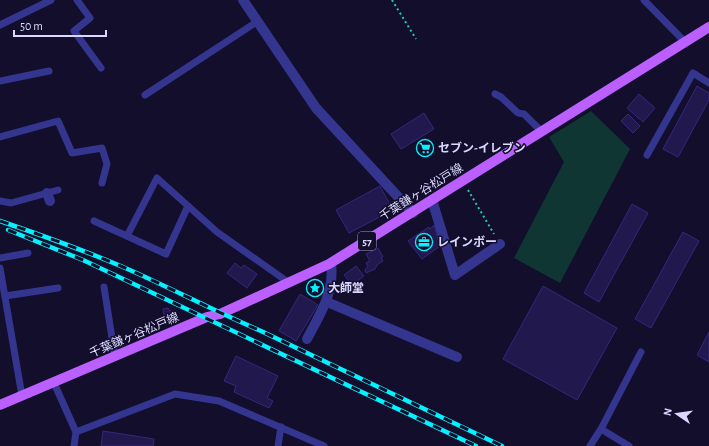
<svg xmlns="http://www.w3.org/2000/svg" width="709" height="446" font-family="'Alegreya Sans','Noto Sans JP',sans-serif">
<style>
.green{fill:#103633}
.building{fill:#21184e;stroke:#35287d}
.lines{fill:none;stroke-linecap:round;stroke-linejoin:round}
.path{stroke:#23c8b7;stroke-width:2;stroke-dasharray:2 3;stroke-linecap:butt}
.service{stroke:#34358f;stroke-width:7}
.minor{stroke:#34358f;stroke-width:10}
.primary{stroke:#bc5fff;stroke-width:10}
.rail-casing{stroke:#04f1ff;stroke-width:4.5}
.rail{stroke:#120e2b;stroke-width:3;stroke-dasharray:9;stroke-linecap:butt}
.labels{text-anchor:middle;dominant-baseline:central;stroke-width:3;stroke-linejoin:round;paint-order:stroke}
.shield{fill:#120e2b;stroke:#9f9bbf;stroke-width:1}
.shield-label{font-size:11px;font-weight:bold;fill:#dbd8ff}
.poi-label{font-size:12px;font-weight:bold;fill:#dbd8ff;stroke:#120e2b;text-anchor:start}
.street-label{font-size:12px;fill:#dbd8ff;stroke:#120e2b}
</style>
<rect width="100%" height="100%" fill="#120e2b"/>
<polygon class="green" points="591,111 630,149 560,283 514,258 564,162 549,137"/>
<g class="building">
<polygon points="697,86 709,93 709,100 678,157 663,149"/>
<polygon points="639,94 655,108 643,122 627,108"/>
<polygon points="424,113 434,129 401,149 391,134"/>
<polygon points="628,114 640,126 633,133 621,121"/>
<polygon points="380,186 393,210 349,233 336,210"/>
<polygon points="632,204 648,213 599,302 584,293"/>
<polygon points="434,225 440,246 422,259 408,241 429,227 430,229"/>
<polygon points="683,232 699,241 651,328 635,319"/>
<polygon points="378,248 383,257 381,258 383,261 377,265 375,269 366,273 365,270 368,266 366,263 370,261 366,254"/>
<polygon points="235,263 241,268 244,265 257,274 247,288 227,273"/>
<polygon points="356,266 364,276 352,285 344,275"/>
<polygon points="543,286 617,328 577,400 503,359"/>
<polygon points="300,294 318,305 296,341 279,331"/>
<polygon points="168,308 169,310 175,313 176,320 165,321 163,309"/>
<polygon points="709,332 709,362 697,355"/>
<polygon points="236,356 278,376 267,398 273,401 269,408 234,392 236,386 224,381"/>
<polygon points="103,431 154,439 153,446 101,446"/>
</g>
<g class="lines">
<g class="path">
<polyline points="392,0 416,39"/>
<polyline points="468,190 494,234"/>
</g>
<g class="service">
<polyline points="77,0 90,18 74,31 101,68"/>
<polyline points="644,0 685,42"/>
<polyline points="0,25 51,0"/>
<polyline points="0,81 49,71"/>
<polyline points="495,94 501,97 518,113 524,114 542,132"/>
<polyline points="145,95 258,21"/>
<polyline points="0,137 58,121 72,153 102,148 107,164 102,183"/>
<polyline points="647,155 693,73 709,83"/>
<polyline points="0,201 11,203 58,190"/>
<polyline points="94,221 166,254 188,206"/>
<polyline points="127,236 157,178 217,232 288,282"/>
<polyline points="0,258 28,253"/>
<polyline points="0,268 22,396"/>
<polyline points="104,287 115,357"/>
<polyline points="5,296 58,288"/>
<polyline points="54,383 76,432 74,446"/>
<polyline points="601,429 629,446"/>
<polyline points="76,432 175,394 219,401 324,446"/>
<polyline points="278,446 281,427"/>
<polyline points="590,446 601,429 641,352"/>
</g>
<g class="minor">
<polyline points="243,0 316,108 413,213"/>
<polyline points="47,193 50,201"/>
<polyline points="432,200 455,275 500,244"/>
<polyline points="327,302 457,357"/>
<path d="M307,339C320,314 335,292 331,263"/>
</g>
<polyline class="primary" points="0,405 207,317 220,314 329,264 709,27"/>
<g class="rail-casing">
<g id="rail">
<path d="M0,221C41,235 83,250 123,267C169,287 214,311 261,331L502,446"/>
<polyline points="8,230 83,260 476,446"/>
</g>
</g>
<use href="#rail" class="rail"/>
</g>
<defs>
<g id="supermarket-ring" transform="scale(0.9)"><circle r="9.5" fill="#120e2b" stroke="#04f1ff" stroke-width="1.5"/><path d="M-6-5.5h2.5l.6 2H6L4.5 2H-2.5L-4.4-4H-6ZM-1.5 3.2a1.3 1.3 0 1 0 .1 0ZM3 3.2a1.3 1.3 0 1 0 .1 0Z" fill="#04f1ff"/></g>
<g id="office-ring" transform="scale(0.9)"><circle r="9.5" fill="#120e2b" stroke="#04f1ff" stroke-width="1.5"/><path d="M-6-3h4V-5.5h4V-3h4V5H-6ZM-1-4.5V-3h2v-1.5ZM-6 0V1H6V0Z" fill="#04f1ff"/></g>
<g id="sight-ring" transform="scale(0.9)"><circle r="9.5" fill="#120e2b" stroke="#04f1ff" stroke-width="1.5"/><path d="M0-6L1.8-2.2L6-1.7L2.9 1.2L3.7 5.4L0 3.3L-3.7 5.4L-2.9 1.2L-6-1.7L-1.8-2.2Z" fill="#04f1ff"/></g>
</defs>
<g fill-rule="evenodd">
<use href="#supermarket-ring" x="425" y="148"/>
<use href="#office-ring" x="424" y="242"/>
<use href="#sight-ring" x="315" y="288"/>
</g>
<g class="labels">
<rect class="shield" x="358" y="232" width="18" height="18" rx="3"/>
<g class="shield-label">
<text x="367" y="241">57</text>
</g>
<g class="poi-label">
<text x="438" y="148">セブン-イレブン</text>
<text x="437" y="242">レインボー</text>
<text x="328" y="288">大師堂</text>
</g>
<g class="street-label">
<text transform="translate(421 192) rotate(-32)">千葉鎌ヶ谷松戸線</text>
<text transform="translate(134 335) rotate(-23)">千葉鎌ヶ谷松戸線</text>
</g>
</g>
<g transform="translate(677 414) rotate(283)" stroke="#120e2b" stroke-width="3" paint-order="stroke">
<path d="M0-3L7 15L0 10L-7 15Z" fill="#dbd8ff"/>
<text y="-6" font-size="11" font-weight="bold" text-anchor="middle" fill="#dbd8ff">N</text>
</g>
<path d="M14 30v6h92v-6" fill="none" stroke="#dbd8ff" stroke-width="2"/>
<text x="20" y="30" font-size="12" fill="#dbd8ff" stroke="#120e2b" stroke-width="3" paint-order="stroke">50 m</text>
</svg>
